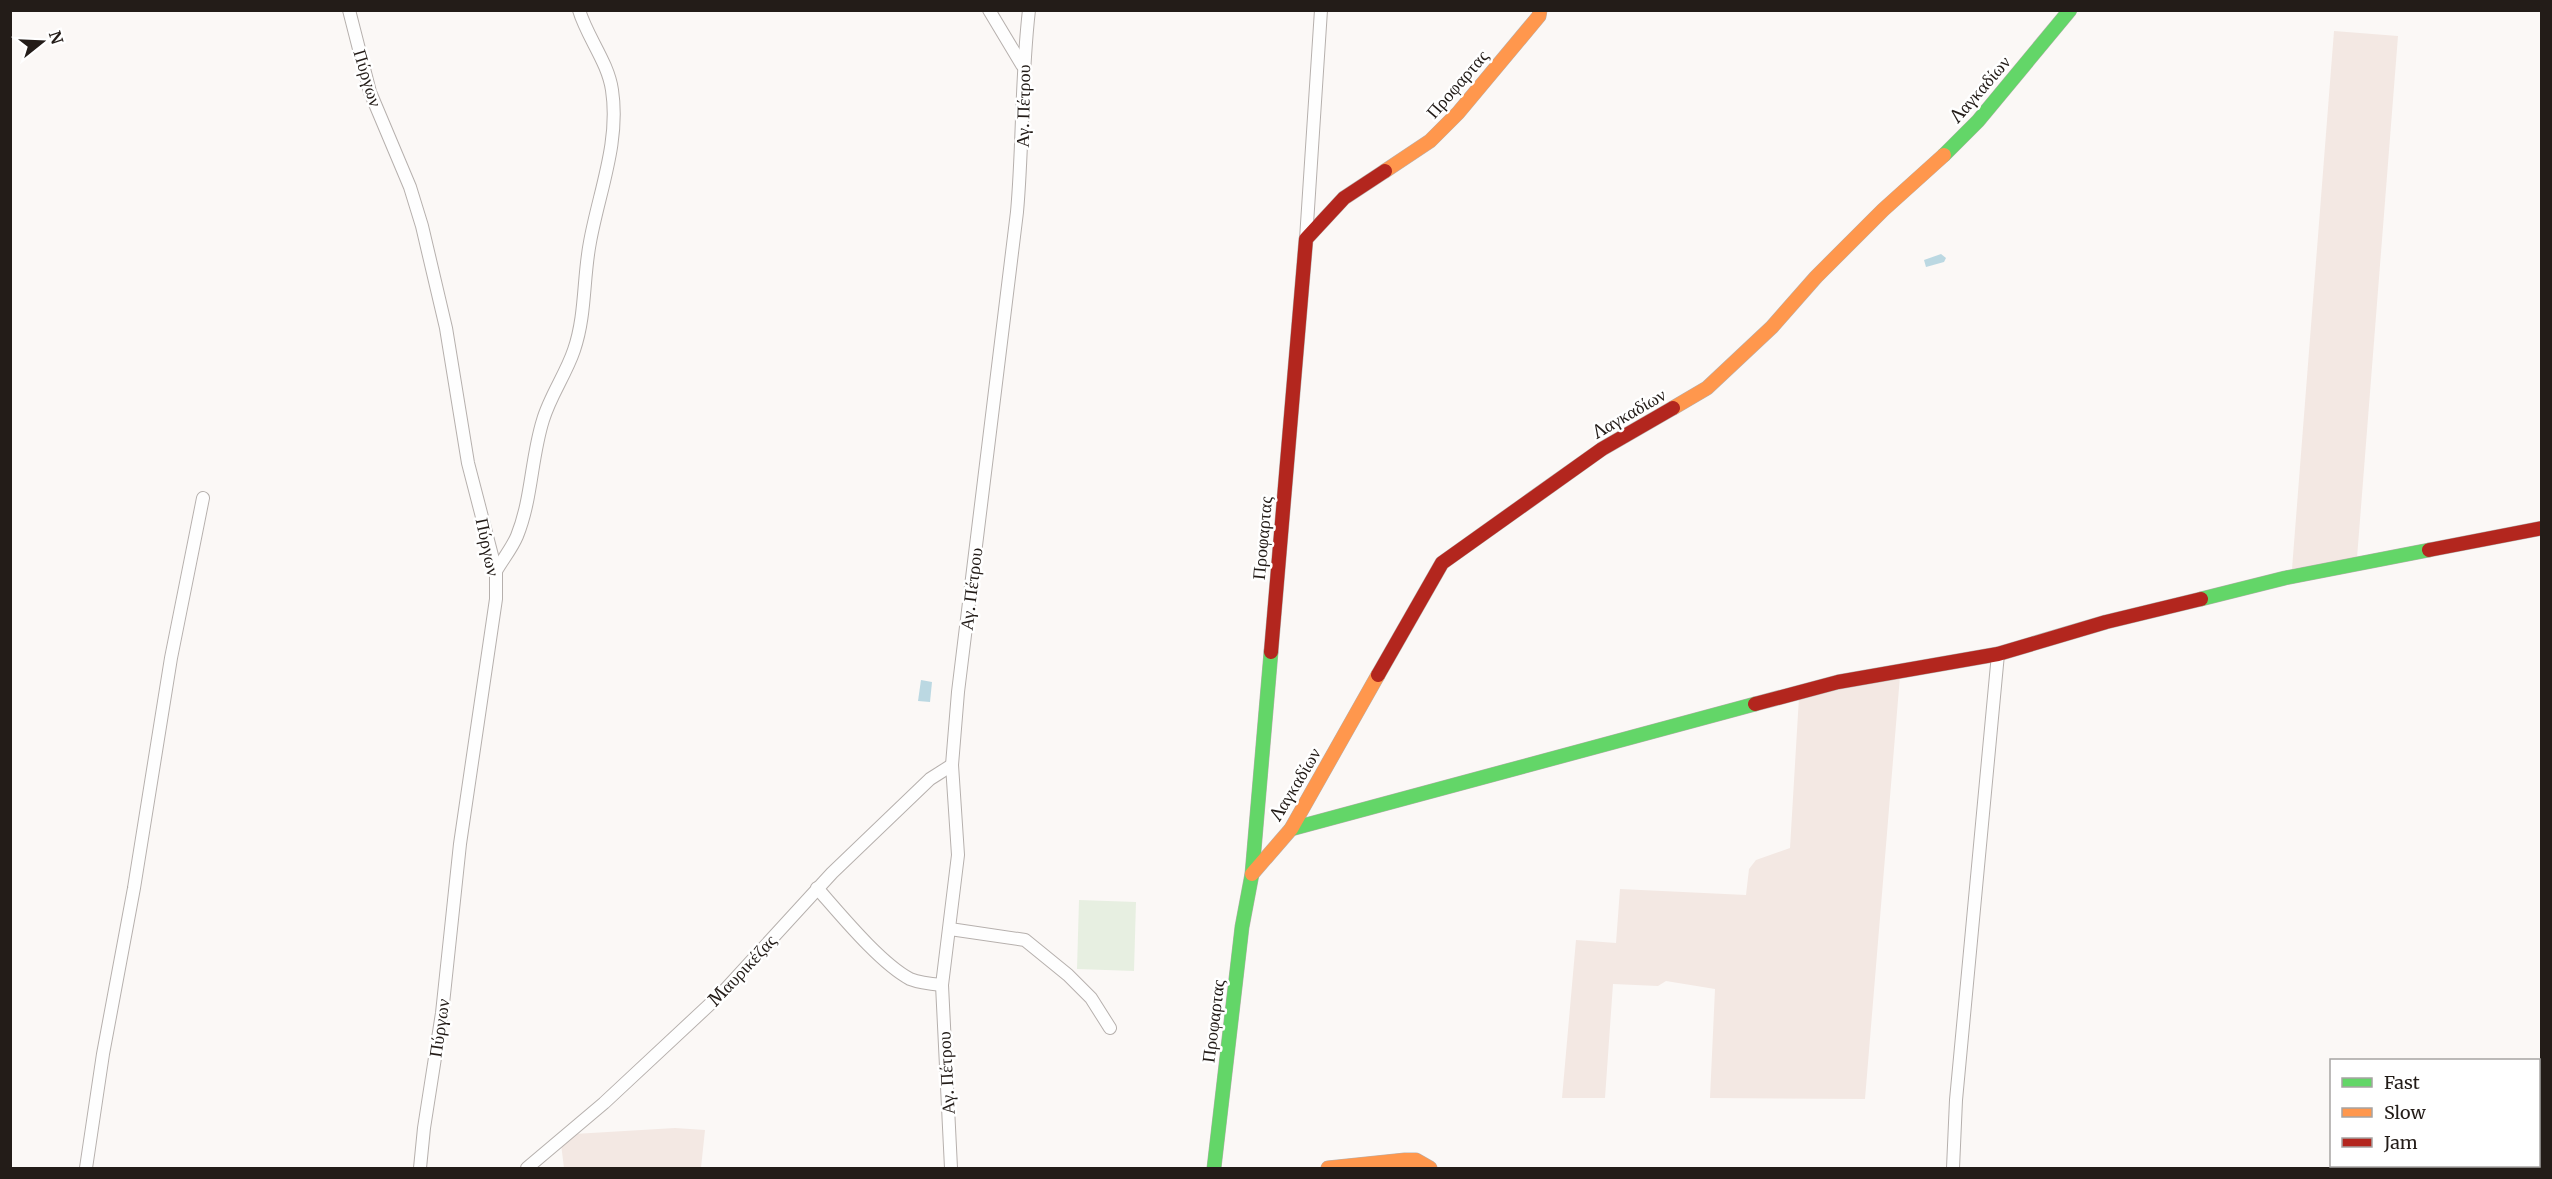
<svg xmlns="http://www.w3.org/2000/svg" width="2552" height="1179" font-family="Merriweather,serif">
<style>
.built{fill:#f3e8e3}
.green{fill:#e7efe1}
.water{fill:#bbd8e2}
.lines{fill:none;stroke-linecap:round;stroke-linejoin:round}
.street-casing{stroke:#b6b0ad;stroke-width:14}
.fast-casing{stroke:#b6b0ad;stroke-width:15}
.slow-casing{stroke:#b6b0ad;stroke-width:15}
.jam-casing{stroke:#b6b0ad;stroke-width:15}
.street{stroke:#fefefe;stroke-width:12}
.fast{stroke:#63d668;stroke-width:14}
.slow{stroke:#ff974d;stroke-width:14}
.jam{stroke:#b3261e;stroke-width:14}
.labels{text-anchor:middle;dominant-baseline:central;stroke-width:5;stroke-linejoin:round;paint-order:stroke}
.street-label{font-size:18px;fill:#231c18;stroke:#fff}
</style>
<rect width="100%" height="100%" fill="#fbf8f6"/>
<g class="built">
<polygon points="2334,31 2398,36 2357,558 2292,569"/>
<polygon points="1900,676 1865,1099 1710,1098 1715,989 1666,981 1658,986 1613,984 1605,1098 1562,1098 1576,940 1616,943 1620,889 1746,895 1749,869 1756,860 1790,848 1799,697"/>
<polygon points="675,1128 705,1130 701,1168 564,1168 561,1144 574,1134"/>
</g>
<polygon class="green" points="1079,900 1136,902 1134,971 1077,969"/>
<g class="water">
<polygon points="1941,254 1946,258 1944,262 1926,267 1924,260"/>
<polygon points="921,680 932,682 930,702 918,701"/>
</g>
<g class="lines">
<g class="street-casing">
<g id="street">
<polyline points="349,10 370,92 410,187 422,226 446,328 468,463 496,571 496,599 460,844 442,1013 424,1128 420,1168"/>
<polyline points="989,10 1022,65"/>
<polyline points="1306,239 1321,10"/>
<path d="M496,571C503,559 512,548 517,536C532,499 531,458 543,420C550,396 566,374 574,350C586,315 583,278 590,242C599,192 620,142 612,90C608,62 587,37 579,10"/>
<path d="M817,888C840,914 880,963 910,979C920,983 931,984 942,985"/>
<polyline points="950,929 1025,940 1068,975 1091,998 1110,1028"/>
<polyline points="2538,1094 2542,1091"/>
<polyline points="86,1168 103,1054 134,888 171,658 203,498"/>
<polyline points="527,1168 604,1103 723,992 832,873 930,779 952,765"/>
<path d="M951,1168L942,985L958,855L952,765L958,692L1017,212C1023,145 1021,78 1029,10"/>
<polyline points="1953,1168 1956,1100 1998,654"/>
</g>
</g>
<g class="fast-casing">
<g id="fast">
<polyline points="1944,155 1978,121 2070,10"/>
<polyline points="2201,599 2285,578 2429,550"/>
<polyline points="1291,829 1755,704"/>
<polyline points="1214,1168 1242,927 1252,874 1271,652"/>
</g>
</g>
<g class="slow-casing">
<g id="slow">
<polyline points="1385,171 1430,141 1458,113 1539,16 1540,10"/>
<polyline points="1673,408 1707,388 1772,327 1816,277 1883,210 1944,155"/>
<polyline points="1252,874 1291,829 1378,675"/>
<polyline points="1328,1168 1405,1160 1416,1160 1430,1168"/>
</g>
</g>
<g class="jam-casing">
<g id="jam">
<polyline points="2429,550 2542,528"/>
<polyline points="1271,652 1306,239 1344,198 1385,171"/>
<polyline points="1378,675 1442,563 1602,449 1673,408"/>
<polyline points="1755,704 1838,682 1998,654 2106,622 2201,599"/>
</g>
</g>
<use href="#street" class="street"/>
<use href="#fast" class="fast"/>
<use href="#slow" class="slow"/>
<use href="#jam" class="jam"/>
</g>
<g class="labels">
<g class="street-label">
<text transform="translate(368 78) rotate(73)">Πύργων</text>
<text transform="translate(1457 84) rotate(-49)">Προφαρτας</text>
<text transform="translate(1980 89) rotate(-49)">Λαγκαδίων</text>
<text transform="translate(1023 106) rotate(-89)">Αγ. Πέτρου</text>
<text transform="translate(1629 413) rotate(-30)">Λαγκαδίων</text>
<text transform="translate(1262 538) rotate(-85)">Προφαρτας</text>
<text transform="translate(488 547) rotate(78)">Πύργων</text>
<text transform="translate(971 589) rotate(-83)">Αγ. Πέτρου</text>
<text transform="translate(1295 784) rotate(-59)">Λαγκαδίων</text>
<text transform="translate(742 970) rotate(-47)">Μαυρικέζας</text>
<text transform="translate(1213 1021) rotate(-83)">Προφαρτας</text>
<text transform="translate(439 1028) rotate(-82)">Πύργων</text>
<text transform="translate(946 1073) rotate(-93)">Αγ. Πέτρου</text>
</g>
</g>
<rect width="2552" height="1179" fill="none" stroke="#231c18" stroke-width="24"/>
<rect x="2330" y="1059" width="210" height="108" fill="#ffffff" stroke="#a7a4a3" stroke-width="1.5"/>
<rect x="2342" y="1078" width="30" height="9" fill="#63d668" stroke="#a7a4a3" stroke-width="1.5"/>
<text x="2384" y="1089" font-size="18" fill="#231c18">Fast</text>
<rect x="2342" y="1108" width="30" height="9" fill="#ff974d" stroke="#a7a4a3" stroke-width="1.5"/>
<text x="2384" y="1119" font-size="18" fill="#231c18">Slow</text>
<rect x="2342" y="1138" width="30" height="9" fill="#b3261e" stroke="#a7a4a3" stroke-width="1.5"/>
<text x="2384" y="1149" font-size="18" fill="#231c18">Jam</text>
<g transform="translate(42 42) rotate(72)" stroke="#ffffff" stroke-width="4.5" paint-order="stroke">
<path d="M0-4.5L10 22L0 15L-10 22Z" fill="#231c18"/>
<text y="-9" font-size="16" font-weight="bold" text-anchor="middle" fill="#231c18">N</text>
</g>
</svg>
